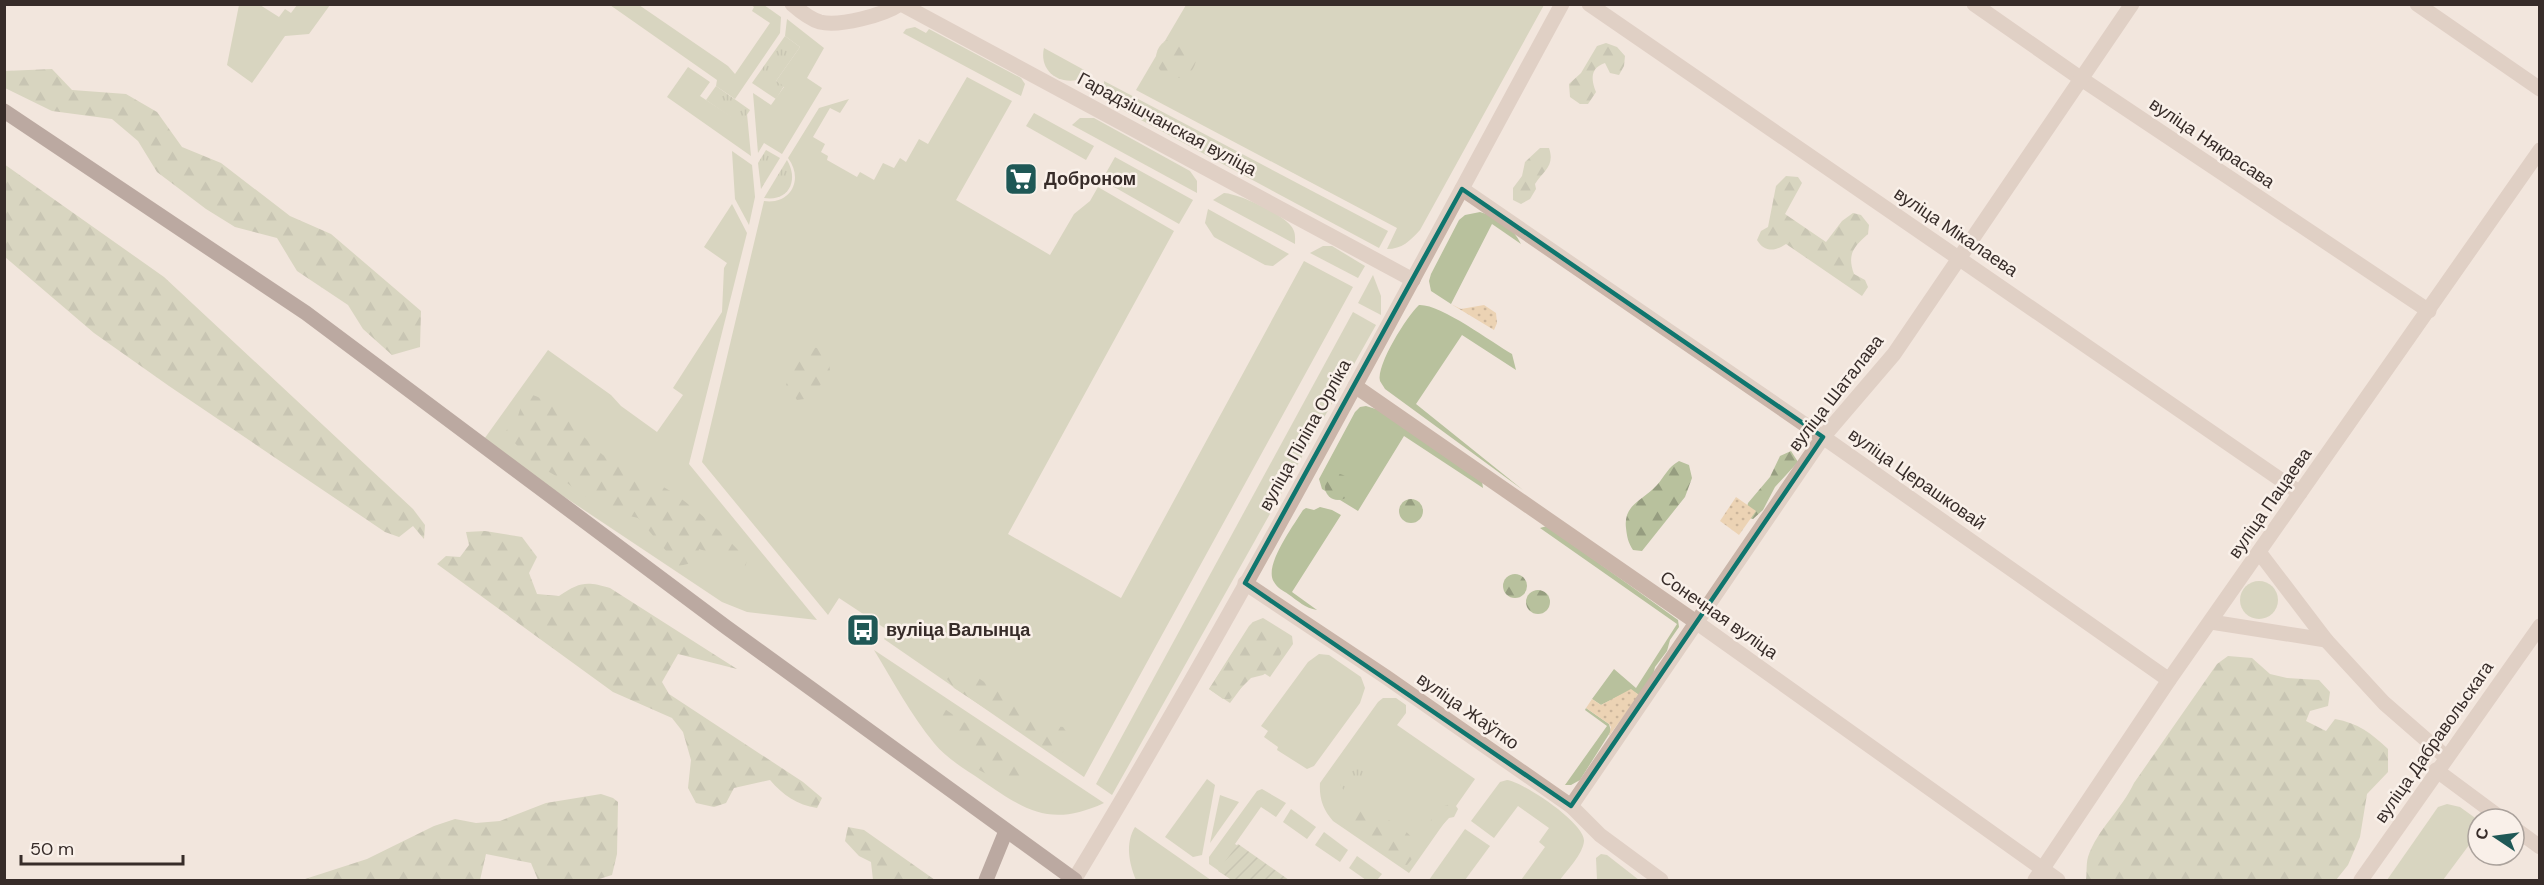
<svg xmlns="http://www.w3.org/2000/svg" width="2544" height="885" font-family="'DM Sans',sans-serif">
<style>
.grass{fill:#b8c19d}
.forest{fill:url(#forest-firs)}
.sand{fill:url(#sand-dots)}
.park{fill:url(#park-tufts)}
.garden{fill:url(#garden-furrows)}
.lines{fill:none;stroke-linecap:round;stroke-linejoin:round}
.minor{stroke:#cab5a9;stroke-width:15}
.major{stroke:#79615a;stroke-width:15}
.marked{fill:none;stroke:#0f766e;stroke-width:4.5;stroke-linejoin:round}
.labels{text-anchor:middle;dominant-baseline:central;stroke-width:5;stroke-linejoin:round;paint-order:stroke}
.street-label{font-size:18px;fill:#372c29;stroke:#f9f0e9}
.poi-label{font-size:18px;font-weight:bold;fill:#372c29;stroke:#f9f0e9;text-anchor:start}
</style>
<defs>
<pattern id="forest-firs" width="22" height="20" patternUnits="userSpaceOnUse" patternTransform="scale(1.5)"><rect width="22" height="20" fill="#b8c19d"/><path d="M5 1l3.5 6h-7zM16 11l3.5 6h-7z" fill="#969d80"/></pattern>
<pattern id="sand-dots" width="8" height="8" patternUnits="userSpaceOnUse" patternTransform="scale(1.5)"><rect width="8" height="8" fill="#ecd3b4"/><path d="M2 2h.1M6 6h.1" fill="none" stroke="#cbb59b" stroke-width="1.8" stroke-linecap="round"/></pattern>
<pattern id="park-tufts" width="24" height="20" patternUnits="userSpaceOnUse" patternTransform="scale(1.5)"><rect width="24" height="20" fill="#b8c19d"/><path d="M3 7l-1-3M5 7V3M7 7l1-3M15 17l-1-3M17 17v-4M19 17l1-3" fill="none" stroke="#969d80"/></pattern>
<pattern id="garden-furrows" width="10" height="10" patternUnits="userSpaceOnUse" patternTransform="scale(1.5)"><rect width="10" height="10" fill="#b8c19d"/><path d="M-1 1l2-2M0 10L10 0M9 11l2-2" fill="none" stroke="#969d80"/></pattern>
</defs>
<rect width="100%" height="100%" fill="#f2e6dd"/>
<g class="grass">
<polygon points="239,5 260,5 279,17 285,9 291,13 297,5 330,5 309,34 285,36 252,83 227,65"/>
<polygon points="610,5 639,5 728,66 735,74 770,23 752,11 754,7 751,5 764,5 781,17 780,33 735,99 716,86 717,80"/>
<path d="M1186,5H1544L1420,230C1410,241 1402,249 1387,249L1397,228L1136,90Z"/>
<polygon points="787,19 824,48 807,78 822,88 782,154 764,143 758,153 753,93 771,105 784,87 776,81 800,47 785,36"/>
<polygon points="915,27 926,33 929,29 1021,78 1025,84 1021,96 903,33 906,29"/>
<path d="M1044,48L1086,71L1077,80C1056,84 1039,69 1044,48Z"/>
<polygon points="688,67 710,82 700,96 741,123 747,114 751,156 667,97"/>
<path d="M967,77L1012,101L956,200L1050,255L1074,214L1090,201L1098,187L1174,231L1008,534L1121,598L1304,261L1353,287L1084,777L884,639L889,631L839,598L828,615L702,462L764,201C791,205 804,179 788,158L819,108L849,99L840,113L830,108L813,137L825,144L821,152L828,156L827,160L857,177L860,172L874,180L883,163L894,168L900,158L906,162L919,139L928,144Z"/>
<polygon points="1104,81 1388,231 1379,248 1113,105 1104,96"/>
<polygon points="1034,113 1094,146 1086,160 1026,126"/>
<polygon points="1080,118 1094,118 1190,171 1197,181 1197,193 1072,125"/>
<polygon points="732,151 752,165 755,197 749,225 735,199"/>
<polygon points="1115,157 1193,200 1179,224 1102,180"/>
<path d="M1224,193C1240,194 1282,214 1291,226C1296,232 1295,237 1295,244L1213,200Z"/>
<polygon points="732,204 747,233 689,464 817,620 747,612 722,602 482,442 548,350 611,395 621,406 657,432 683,395 673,388 722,312 724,268 727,263 704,247"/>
<polygon points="1208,209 1289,254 1273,266 1265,265 1214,237 1205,223"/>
<path d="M1480,212C1497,217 1513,227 1521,244L1492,224L1451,304L1431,291L1429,281L1431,274L1459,220L1465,215Z"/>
<polygon points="1323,246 1332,246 1365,266 1358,278 1310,253"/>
<polygon points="1373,275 1381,296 1381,315 1358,303"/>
<path d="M1419,305C1441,304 1491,342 1512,354L1516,370L1462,335L1416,404L1523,490L1385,389C1384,387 1381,383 1380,381C1376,365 1407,316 1419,305Z"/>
<polygon points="1353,312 1376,325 1112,795 1096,784"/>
<polygon points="1366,406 1379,410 1482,481 1483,488 1404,436 1358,511 1322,489 1319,479 1355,412 1360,407"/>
<path d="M1320,507L1332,510L1341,515L1292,592L1317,610C1305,608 1298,601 1288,594C1284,591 1277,588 1274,582C1263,566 1294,525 1303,510L1306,508L1314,510Z"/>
<polygon points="1547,526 1678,620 1679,627 1670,640 1667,651 1655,667 1653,675 1639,695 1631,690 1601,705 1592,699 1614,669 1636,688 1677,624 1540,528"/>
<circle cx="2259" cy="600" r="19"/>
<polygon points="1263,618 1292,636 1293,644 1270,677 1256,668 1230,703 1209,689 1249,626 1253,622"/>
<path d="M874,650L1104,803C1050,828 1025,810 981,780C965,769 947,759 934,743C911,715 893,681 874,650Z"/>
<polygon points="1319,654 1329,655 1361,677 1365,688 1360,703 1314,766 1307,769 1277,750 1278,747 1264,737 1268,731 1261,726 1308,662"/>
<path d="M1383,698H1396L1406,705V713L1397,725L1475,779L1409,873L1333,821C1323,810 1319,798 1320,783L1378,702Z"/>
<polygon points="1586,708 1609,724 1611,731 1580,780 1571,785 1565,785 1607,726 1585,710"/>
<polygon points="1207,779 1215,785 1202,855 1193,857 1165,837"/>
<path d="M1507,780C1523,782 1585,823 1584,841C1583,854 1567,870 1560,880H1521L1545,847L1539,842L1549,828L1518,806L1494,838L1471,821L1500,782Z"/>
<polygon points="1262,789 1286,803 1276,817 1261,807 1235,844 1286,880 1232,880 1209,864 1209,857 1257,791"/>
<polygon points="1220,795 1239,802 1210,843"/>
<polygon points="2447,804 2460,807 2478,820 2478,833 2443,880 2387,880 2438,807"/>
<polygon points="1291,809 1316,827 1307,839 1283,822"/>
<path d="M1135,827L1208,878L1211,880H1136C1129,863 1125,843 1135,827Z"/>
<polygon points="1465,829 1490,846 1465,880 1429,880"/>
<polygon points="1324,832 1348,850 1340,862 1315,845"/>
<polygon points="1601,854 1607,855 1639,880 1597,880 1596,858"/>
<polygon points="1357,856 1382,874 1377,880 1366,880 1349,868"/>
</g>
<g class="forest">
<circle cx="1176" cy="58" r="20"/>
<path d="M1606,43L1617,47L1625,56L1624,66L1619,75L1610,73L1605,63C1590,68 1591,79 1596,92L1588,104H1580L1570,97L1569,84L1581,73L1597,46Z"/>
<polygon points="52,69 72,90 126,94 157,112 182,147 221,163 290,216 331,234 421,311 420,347 392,355 363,329 348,305 297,271 277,238 235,227 206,209 157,172 138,141 112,119 52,111 5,88 5,71"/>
<path d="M1540,148H1549C1555,166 1544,170 1535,184L1536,189L1530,199L1521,204L1513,200V188L1522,176L1525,162Z"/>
<polygon points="4,164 164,277 413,509 425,525 424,539 413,526 399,537 385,532 169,386 94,333 5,257"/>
<path d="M1786,176L1798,177L1802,183L1785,214L1826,242L1842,221L1853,213L1861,215L1869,225L1868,234C1853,247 1847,255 1854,274L1865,280L1868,287L1862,296L1786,244C1775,252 1764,252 1757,240L1761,231L1768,227L1776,186Z"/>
<polygon points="809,347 826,349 830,370 812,398 797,400 786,385 796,360"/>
<path d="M525,393C558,399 578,435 603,455C623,471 650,478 672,492C699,511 725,535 747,560L745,568L723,557L699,549L696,562L679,566L638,518L602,509L563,480L532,462L505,432L518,416Z"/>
<polygon points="1791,451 1798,462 1775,487 1763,510 1753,519 1745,517 1748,503 1770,477 1780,456"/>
<path d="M1679,461L1689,465L1692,478L1685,497L1642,551L1633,550C1628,542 1627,537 1626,528C1623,504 1644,500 1657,485C1665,476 1668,467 1679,461Z"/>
<circle cx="1338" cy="487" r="13"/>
<circle cx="1411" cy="511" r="12"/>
<path d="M485,531L522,537L537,557L529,573L537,594L559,596C580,582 586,581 610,588L737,669L678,654L662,682L669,694L803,782L822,798L817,808C797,805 783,795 770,780L734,788L726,803L714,807L696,803L688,788L691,760L683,732L672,718L613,692L437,564L446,556L460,557L469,545L466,532Z"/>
<circle cx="1515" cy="586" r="12"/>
<circle cx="1538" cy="602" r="12"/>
<polygon points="1253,622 1264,623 1268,634 1280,641 1281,654 1270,670 1263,675 1251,678 1230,699 1223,699 1209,689"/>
<path d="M2228,656L2252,658L2270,674L2287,678L2319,680L2330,692L2328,706L2310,711L2306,721L2326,731L2335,719C2358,723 2371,733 2388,749V772L2367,794L2360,837L2348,865L2336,880H2086C2087,873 2086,864 2088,857C2097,830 2122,809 2134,783L2217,664Z"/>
<polygon points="955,670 971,673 1048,725 1063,727 1072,740 1062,753 1049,750 954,688 947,679"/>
<polygon points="936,703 1015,757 1021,775 1011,787 979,770 962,743 940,730 925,708"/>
<polygon points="601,794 613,798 618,802 617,854 612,875 596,880 538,880 531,863 486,854 480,880 302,880 367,859 434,826 455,819 476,823 500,821 546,803"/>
<path d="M1454,803L1458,809L1454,817L1449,818L1438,830L1431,828C1428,813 1441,806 1454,803Z"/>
<path d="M1361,809C1380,815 1410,827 1417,847L1416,854L1407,865L1399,864L1335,820L1342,814Z"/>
<polygon points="848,827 864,830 935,880 873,880 871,862 859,856 845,841"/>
</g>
<g class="sand">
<polygon points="1451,304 1461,309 1484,305 1496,313 1497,323 1494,330"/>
<polygon points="1736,497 1756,511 1739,535 1720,521"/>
<polygon points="1631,689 1639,695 1609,736 1611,727 1609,724 1586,708 1592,699 1601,705"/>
</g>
<g class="park">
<polygon points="785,36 800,47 776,81 784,86 776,99 752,83"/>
<polygon points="716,86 750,110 741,124 706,100"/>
<polygon points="766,150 780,158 761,189 758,163"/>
<path d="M787,160C799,180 789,202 764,198Z"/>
<circle cx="1354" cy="779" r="15"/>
</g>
<polygon class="garden" points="1238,844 1289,880 1232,880 1218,871"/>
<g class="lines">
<g class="minor">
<path d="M792,4C800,11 810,19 820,22C839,27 884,15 900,4"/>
<polyline points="901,4 1413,280"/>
<polyline points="1589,4 2300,493"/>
<polyline points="1974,4 2080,78 2429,311"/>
<polyline points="2417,4 2540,89"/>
<polyline points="1462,189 1823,437 2169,680"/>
<polyline points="1355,386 1696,622 2058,880"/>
<polyline points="2259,552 2326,640 2384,703 2446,757"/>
<polyline points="1245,583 1386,677 1571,806 1600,835 1661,880"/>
<polyline points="2211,622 2326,640"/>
<polyline points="2436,770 2502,819"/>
<polyline points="1571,806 1823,437 1894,354 2132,4"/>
<polyline points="2514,828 2540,847"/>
<path d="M1074,880C1247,594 1402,298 1562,4"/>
<polyline points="2035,880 2169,680 2540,150"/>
<polyline points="2361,880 2540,626"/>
</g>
<g class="major">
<polyline points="4,111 306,313 726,627 1075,880"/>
<polyline points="986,880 1006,831"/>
</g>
</g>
<path d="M0 0H2544V885H0ZM1462,189L1823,437L1571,806L1245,583Z" fill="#f2e6dd" fill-opacity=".55" fill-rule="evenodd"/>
<path class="marked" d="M1462,189L1823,437L1571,806L1245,583Z"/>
<defs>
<g id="supermarket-square" transform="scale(1.725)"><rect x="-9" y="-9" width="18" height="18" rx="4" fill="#1f5856" stroke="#f9f0e9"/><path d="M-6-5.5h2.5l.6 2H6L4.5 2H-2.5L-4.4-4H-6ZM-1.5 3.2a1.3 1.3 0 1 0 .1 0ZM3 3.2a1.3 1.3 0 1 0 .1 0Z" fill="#fff"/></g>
<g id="bus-square" transform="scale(1.725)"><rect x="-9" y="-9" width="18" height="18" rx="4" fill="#1f5856" stroke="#f9f0e9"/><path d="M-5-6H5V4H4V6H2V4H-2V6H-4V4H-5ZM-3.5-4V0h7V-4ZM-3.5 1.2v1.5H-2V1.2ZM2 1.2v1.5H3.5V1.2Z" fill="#fff"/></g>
</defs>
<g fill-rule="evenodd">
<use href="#supermarket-square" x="1021" y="179"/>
<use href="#bus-square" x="863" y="630"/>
</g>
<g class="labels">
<g class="street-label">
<text transform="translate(1167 124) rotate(28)">Гарадзішчанская вуліца</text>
<text transform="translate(2212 143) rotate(34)">вуліца Някрасава</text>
<text transform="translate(1956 232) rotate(34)">вуліца Мікалаева</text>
<text transform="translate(1836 393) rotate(-52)">вуліца Шаталава</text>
<text transform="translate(1305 435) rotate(-61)">вуліца Піліпа Орліка</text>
<text transform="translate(1917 479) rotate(35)">вуліца Церашковай</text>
<text transform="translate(2270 503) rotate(-55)">вуліца Пацаева</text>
<text transform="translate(1719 615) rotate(35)">Сонечная вуліца</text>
<text transform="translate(1468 711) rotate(35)">вуліца Жаўтко</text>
<text transform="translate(2434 742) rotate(-55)">вуліца Дабравольскага</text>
</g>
<g class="poi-label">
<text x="1044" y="179">Доброном</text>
<text x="886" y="630">вуліца Валынца</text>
</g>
</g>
<rect width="2544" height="885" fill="none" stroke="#372c29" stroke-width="12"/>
<g transform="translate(2496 837) rotate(283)"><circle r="28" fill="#f9f0e9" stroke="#aba29c" stroke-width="1.5"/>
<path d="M0-4.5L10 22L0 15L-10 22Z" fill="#1f5856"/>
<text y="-9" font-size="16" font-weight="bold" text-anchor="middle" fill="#372c29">С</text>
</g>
<path d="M21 855v9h162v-9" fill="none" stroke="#372c29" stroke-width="3"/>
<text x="30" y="855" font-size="18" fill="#372c29" stroke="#f9f0e9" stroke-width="4.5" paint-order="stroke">50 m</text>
</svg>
